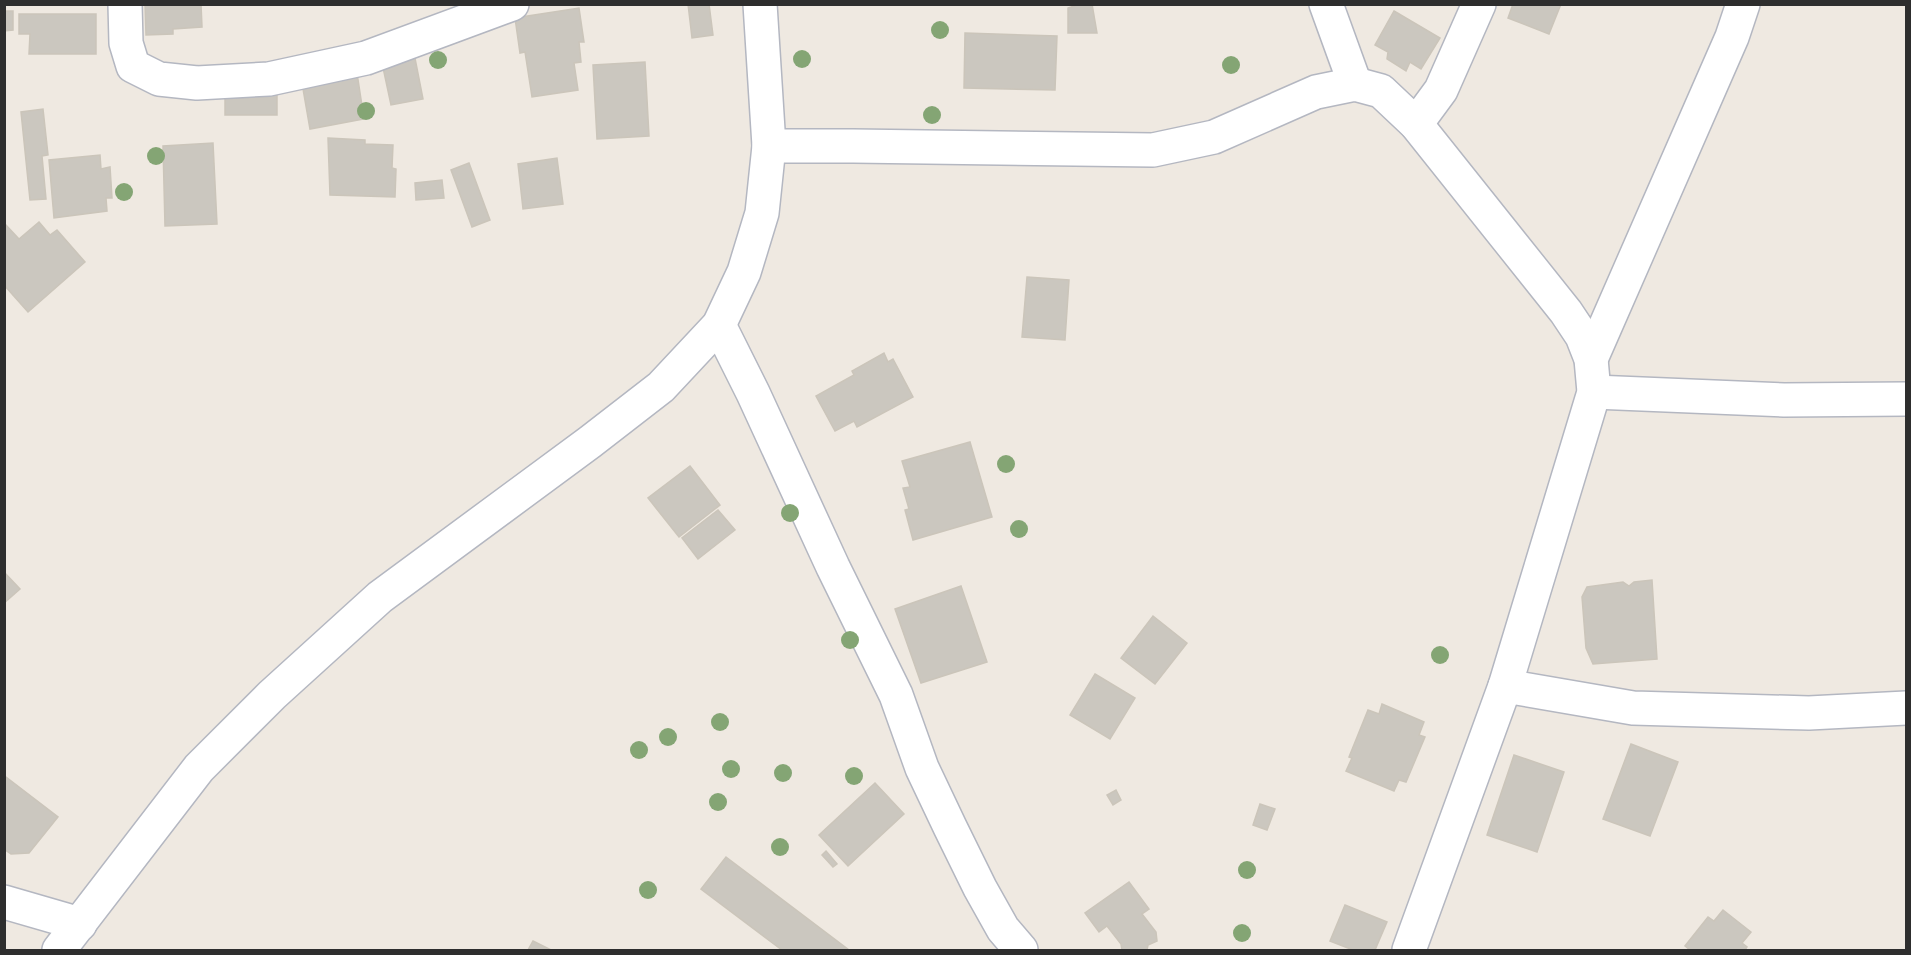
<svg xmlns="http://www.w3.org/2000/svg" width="1911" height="955" font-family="'Fira Sans',sans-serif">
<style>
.building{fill:#cbc7bf;stroke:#cbc5ba;stroke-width:1.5}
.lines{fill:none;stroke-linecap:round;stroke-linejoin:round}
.minor-casing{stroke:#b4b7c1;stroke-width:36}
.minor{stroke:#fff;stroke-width:33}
.tree{fill:#84a574}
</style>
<rect width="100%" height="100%" fill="#efe9e1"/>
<g class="building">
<polygon points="145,4 201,4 202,27 173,29 173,34 146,35"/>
<polygon points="688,4 709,4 713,35 692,38"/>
<polygon points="1080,4 1092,4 1097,33 1068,33 1068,8"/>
<polygon points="1513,4 1561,4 1549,34 1508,18"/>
<polygon points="579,8 584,42 579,42 581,62 574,63 578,90 532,97 525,52 520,53 515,18"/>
<polygon points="4,11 13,11 13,30 4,31"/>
<polygon points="1394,11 1440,38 1421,69 1410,62 1406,71 1387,59 1388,52 1375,45"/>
<polygon points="19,14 96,14 96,54 29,54 30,34 19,34"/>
<polygon points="965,33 1057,36 1055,90 964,88"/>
<polygon points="411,38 423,99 391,105 378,44"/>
<polygon points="645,62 649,136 597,139 593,65"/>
<polygon points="357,73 364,119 310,129 302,83"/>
<polygon points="277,84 277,115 225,115 225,85"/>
<polygon points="43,109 48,155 42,156 46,199 30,200 21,112"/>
<polygon points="328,138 365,140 365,144 393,145 392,168 396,169 395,197 330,195"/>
<polygon points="213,143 217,224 165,226 163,146"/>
<polygon points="100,155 101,169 110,167 112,198 106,198 107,211 54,218 49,160"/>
<polygon points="557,158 563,204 523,209 518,164"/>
<polygon points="469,163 490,220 472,227 451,170"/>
<polygon points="442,180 444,198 416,200 415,183"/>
<polygon points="39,222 50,235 57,230 85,262 28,312 4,285 4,223 19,239"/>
<polygon points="1027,277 1069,280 1065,340 1022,337"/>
<polygon points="884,353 888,362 893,359 913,397 857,427 854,421 835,431 816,396 854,375 852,371"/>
<polygon points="970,442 992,517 913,540 905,510 909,509 903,488 910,487 902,461"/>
<polygon points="690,466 720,505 679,537 648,498"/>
<polygon points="718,510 735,530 698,559 682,538"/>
<polygon points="4,572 20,589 4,603"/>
<polygon points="1652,580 1657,659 1593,664 1586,648 1582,597 1587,587 1623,582 1629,586 1634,582"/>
<polygon points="961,586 987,662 921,683 895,609"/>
<polygon points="1153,616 1187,643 1155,684 1121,658"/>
<polygon points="1095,674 1135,698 1110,739 1070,715"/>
<polygon points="1382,704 1424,722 1419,735 1425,737 1406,782 1399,780 1394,791 1346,771 1352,758 1349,757 1368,710 1379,714"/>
<polygon points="1631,744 1678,762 1650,836 1603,819"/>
<polygon points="1514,755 1564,772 1537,852 1487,835"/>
<polygon points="6,777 58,817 29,853 11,854 4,849 4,779"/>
<polygon points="875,783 904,814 848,866 819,835"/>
<polygon points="1116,790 1121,800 1113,805 1107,795"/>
<polygon points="1260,804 1275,809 1267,830 1253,825"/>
<polygon points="826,851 837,864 833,867 822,855"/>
<polygon points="726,857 849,950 782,950 701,889"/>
<polygon points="1129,882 1149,909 1142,914 1156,932 1157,941 1148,945 1147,950 1122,950 1121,944 1107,926 1099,932 1085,913"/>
<polygon points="1345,905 1387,922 1375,950 1353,950 1330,941"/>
<polygon points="1723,910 1751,932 1742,943 1747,947 1745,950 1690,950 1685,946 1708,917 1714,921"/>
<polygon points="533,941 551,950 528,950"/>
</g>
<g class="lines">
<g class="minor-casing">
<g id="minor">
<polyline points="125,4 126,43 133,66 159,79 197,83 269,79 366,58 512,4"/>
<polyline points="1326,4 1355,84"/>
<polyline points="1416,124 1441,90 1479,4"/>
<polyline points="769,146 853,146 1153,150 1214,137 1316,92 1355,84 1381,91 1416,124 1566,312 1582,336 1591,359 1594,392 1505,686 1409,950"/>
<polyline points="719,325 753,393 833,567 896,695 922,768 950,827 980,888 1003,929 1021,950"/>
<polyline points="1591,359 1732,37 1743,4"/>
<polyline points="1594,392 1784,400 1906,399"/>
<polyline points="1505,686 1633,708 1809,713 1906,708"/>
<polyline points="4,902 80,924"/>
<polyline points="59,950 199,768 272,695 380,597 590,442 661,387 719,325 744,272 762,213 769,146 760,4"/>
</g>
</g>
<use href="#minor" class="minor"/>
</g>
<g class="tree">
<circle cx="940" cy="30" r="9"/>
<circle cx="802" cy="59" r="9"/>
<circle cx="438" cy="60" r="9"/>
<circle cx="1231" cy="65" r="9"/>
<circle cx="366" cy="111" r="9"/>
<circle cx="932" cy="115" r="9"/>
<circle cx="156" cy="156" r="9"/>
<circle cx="124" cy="192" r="9"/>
<circle cx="1006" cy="464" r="9"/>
<circle cx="790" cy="513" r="9"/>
<circle cx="1019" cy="529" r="9"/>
<circle cx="850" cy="640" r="9"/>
<circle cx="1440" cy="655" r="9"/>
<circle cx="720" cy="722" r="9"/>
<circle cx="668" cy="737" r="9"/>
<circle cx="639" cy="750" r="9"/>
<circle cx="731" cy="769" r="9"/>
<circle cx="783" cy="773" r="9"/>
<circle cx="854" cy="776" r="9"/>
<circle cx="718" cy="802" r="9"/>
<circle cx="780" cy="847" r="9"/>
<circle cx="1247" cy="870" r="9"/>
<circle cx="648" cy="890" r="9"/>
<circle cx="1242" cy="933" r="9"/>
</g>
<rect width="1911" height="955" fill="none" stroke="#2e2e2e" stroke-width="12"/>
</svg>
